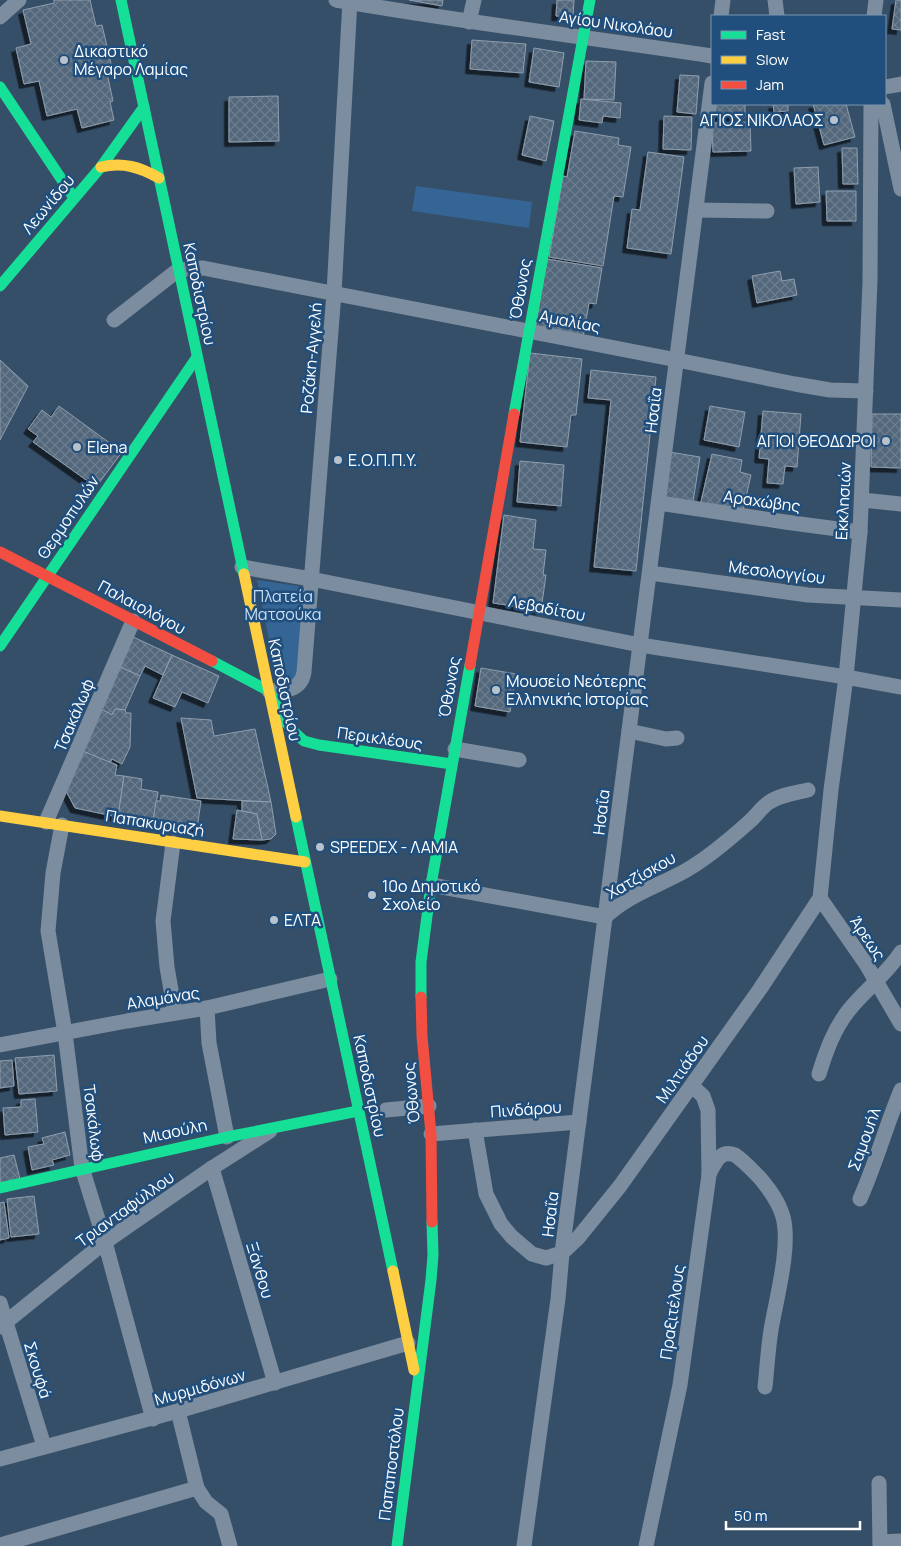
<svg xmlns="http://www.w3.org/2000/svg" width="901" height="1546" font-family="Manrope,sans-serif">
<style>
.park{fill:#346594}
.building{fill:url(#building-cross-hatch);stroke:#8f9ead;filter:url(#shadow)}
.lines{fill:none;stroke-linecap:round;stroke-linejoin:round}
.street{stroke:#7b8d9f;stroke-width:15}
.fast{stroke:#16e098;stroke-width:11}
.slow{stroke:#ffcf43;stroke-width:11}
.jam{stroke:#f24e42;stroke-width:11}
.poi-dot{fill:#b9c1ca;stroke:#214f7d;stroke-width:2}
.labels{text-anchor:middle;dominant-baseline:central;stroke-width:5;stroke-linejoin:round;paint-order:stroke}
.street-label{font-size:16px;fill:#fff;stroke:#214f7d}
.poi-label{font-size:16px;fill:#fff;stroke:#214f7d;text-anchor:start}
.park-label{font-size:16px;fill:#c8dff5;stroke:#214f7d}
</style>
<defs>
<pattern id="building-cross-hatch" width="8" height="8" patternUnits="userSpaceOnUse" patternTransform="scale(1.25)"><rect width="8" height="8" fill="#53677b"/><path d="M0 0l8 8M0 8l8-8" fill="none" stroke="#6d7e8f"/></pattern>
<filter id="shadow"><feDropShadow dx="-4.5" dy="4.5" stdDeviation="0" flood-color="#0009"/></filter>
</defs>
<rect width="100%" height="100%" fill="#364f68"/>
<g class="park">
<polygon points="416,186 532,202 529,228 412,211"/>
<polygon points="257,580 304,587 301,672 288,685 277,679"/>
</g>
<g class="building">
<polygon points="54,0 90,0 96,26 102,25 113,72 107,73 113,101 110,102 114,120 82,128 77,109 47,116 39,81 24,84 16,48 31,44 23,10 54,3"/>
<polygon points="409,0 443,0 442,6"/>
<polygon points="557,0 574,0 573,17 556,16"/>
<polygon points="896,0 901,0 901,30 892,29"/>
<polygon points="472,40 526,44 523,73 470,69"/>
<polygon points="534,48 564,53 559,87 529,82"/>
<polygon points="586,61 616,62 614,100 584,99"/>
<polygon points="680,75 699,76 696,114 677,112"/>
<polygon points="278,96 279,141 229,142 229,97"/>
<polygon points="581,99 621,103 620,118 603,116 602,123 579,120"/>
<polygon points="716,104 745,104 745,117 715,116"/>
<polygon points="773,104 788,104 788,111 774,112"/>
<polygon points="813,104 846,104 855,137 824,145"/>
<polygon points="530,116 554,121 546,161 522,155"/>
<polygon points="664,116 692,117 691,150 663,149"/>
<polygon points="750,122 751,151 713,152 712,123"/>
<polygon points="575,131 619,138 618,145 631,147 623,197 614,196 603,266 549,257 563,176 567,177"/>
<polygon points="842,148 857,148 858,184 843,184"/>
<polygon points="648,152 684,157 671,254 627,248 632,209 640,210"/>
<polygon points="818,167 820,202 796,204 794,168"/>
<polygon points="826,191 856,191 856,221 827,221"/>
<polygon points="547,259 602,268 596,304 589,303 583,338 535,329"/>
<polygon points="780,271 782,281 794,279 797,295 757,303 752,276"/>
<polygon points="530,353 582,359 576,415 571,415 567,447 520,442"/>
<polygon points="0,360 28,386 0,440"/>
<polygon points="591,370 656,377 636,571 594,567 611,400 588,398"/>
<polygon points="59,406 122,452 96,487 33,442 38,436 28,429 42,410 51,417"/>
<polygon points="710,406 745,412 739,447 704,440"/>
<polygon points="763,411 801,414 797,467 785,466 783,484 767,483 769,459 759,458"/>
<polygon points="872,414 901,414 901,468 871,467"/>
<polygon points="669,452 700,457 693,502 662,497"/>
<polygon points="712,454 742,460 740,472 751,475 742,515 700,506"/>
<polygon points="520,461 564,465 561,506 517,502"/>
<polygon points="504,515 536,520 533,549 546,550 543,575 546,575 541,610 493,603"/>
<polygon points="131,636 172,655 163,675 145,666 140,676 118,666"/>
<polygon points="172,655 219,676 208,703 182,692 175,707 153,698"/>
<polygon points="118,666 140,676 125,710 115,709 112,715 99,708"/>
<polygon points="481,668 516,674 510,712 475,706"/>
<polygon points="99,708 112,715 115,709 125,710 126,713 131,713 130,747 122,764 112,759 110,763 80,750"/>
<polygon points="181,718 211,720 214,736 255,729 271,802 197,798"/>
<polygon points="80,750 117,765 115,775 124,776 118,817 75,808 65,789"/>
<polygon points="124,776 142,779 141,789 158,792 153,822 118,817"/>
<polygon points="161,795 201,801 197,829 153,822 156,801 160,801"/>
<polygon points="242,801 271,802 276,834 271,839 262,840 257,814 242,811"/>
<polygon points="237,810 257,814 262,840 233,839"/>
<polygon points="54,1055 57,1091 19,1094 15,1058"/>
<polygon points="12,1060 14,1086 0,1088 0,1061"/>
<polygon points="35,1099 38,1132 5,1135 3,1108 21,1107 21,1100"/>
<polygon points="65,1132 70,1155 52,1160 54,1165 32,1170 28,1147 44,1144 42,1138"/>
<polygon points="14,1155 20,1179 0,1183 0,1158"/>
<polygon points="34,1196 39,1234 11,1237 7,1199"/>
<polygon points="4,1202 9,1238 0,1240 0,1203"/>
</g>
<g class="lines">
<g class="street">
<path d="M336,0C461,22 587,37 712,56"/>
<polyline points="775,0 777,16"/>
<polyline points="721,16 723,0"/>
<polyline points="874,16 876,0"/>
<polyline points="0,17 19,0"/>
<polyline points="469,22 474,0"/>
<polyline points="885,87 901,84"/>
<polyline points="883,104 901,189"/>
<polyline points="696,210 767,211"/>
<polyline points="114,320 178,270 203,268 677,360 795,384 830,390 866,391"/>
<polyline points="862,500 901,504"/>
<polyline points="659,503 785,522 860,532"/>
<polyline points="242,567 311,579 640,645 846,677 901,687"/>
<polyline points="650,573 808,595 901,600"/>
<path d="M269,691C284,691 301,691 304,672L334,293L350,0"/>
<polyline points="629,731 666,739 677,738"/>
<polyline points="455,749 519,760"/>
<polyline points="46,822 133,621"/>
<polyline points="62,825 53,873 48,931 65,1033 82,1168 105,1242 153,1419"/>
<polyline points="173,843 163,921 167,967 175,1013"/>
<path d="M431,885L605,917C628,895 658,886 685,871C708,858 730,839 749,822C756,816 761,808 768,803C779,795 795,793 808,790"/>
<polyline points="820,898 866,964 901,1024"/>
<polyline points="207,1008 209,1043 227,1137"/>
<polyline points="0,1045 127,1021 207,1008 330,979"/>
<path d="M819,1074C826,1051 834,1029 849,1010C865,990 887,974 901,952"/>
<polyline points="386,1110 429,1106"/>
<polyline points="475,1130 486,1194 501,1224 512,1237 532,1254 546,1258 562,1253 578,1238 620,1186 760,989 820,898 831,790 846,677 860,532 870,281 871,104"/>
<polyline points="431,1134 579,1122"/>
<polyline points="212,1168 275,1383"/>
<path d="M709,1174C715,1163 720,1149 735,1155C744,1161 752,1170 760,1178C770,1190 779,1202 783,1217C791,1246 776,1300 771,1330C768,1349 767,1368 765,1387"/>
<path d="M860,1199C876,1163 886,1126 901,1090"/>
<polyline points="0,1303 44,1446"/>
<polyline points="0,1327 105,1242 212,1168 270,1131"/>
<polyline points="178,1411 197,1488 206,1502 221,1514 230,1546"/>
<polyline points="0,1459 178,1411 408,1343"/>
<polyline points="879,1483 880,1546"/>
<polyline points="880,1542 901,1541"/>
<polyline points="0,1545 197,1488"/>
<polyline points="524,1546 558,1299 562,1253 712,83"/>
<polyline points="646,1546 680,1385 709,1175 708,1110 703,1096 692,1086"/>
</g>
<g class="fast">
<polyline points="121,0 244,574"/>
<polyline points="0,87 74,198"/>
<polyline points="0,286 101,167 144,107"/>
<polyline points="514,414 590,0"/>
<polyline points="0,646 197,357"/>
<polyline points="212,661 269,691 283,719 294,732 304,741 319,745 452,764"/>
<polyline points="296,817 393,1271"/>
<polyline points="421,997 421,962 431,885 470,665"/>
<polyline points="0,1188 227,1137 358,1111"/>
<polyline points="397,1546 431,1280 433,1255 432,1222"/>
</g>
<g class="slow">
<path d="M101,167C123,162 140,167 159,178"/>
<polyline points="244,574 296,817"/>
<polyline points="0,816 305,862"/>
<polyline points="393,1271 414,1370"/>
</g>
<g class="jam">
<polyline points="0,552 212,661"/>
<polyline points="470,665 514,414"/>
<polyline points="421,997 422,1036 431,1134 432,1222"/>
</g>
</g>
<g class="poi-dot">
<circle cx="64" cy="60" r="5"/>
<circle cx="834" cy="120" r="5"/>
<circle cx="886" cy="441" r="5"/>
<circle cx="77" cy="447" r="5"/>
<circle cx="338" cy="460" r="5"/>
<circle cx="496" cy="690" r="5"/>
<circle cx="320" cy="847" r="5"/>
<circle cx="372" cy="895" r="5"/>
<circle cx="274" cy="920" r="5"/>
</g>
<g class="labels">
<g class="street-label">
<text transform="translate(616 24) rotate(8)">Αγίου Νικολάου</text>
<text transform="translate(48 204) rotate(-50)">Λεωνίδου</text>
<text transform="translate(520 289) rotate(-80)">Όθωνος</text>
<text transform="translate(200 294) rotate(78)">Καποδιστρίου</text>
<text transform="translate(570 321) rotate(11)">Αμαλίας</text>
<text transform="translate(311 358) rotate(-85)">Ροζάκη-Αγγελή</text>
<text transform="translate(653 410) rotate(-83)">Ησαΐα</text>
<text transform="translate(762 501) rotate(8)">Αραχώβης</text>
<text transform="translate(843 501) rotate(-87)">Εκκλησιών</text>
<text transform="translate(68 517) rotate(-56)">Θερμοπυλών</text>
<text transform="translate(777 572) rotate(7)">Μεσολογγίου</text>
<text transform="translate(142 607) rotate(28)">Παλαιολόγου</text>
<text transform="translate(547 608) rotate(11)">Λεβαδίτου</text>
<text transform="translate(449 687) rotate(-80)">Όθωνος</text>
<text transform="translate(285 690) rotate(78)">Καποδιστρίου</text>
<text transform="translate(74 715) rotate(-67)">Τσακάλωφ</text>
<text transform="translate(380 738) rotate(8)">Περικλέους</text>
<text transform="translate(601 812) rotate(-83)">Ησαΐα</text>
<text transform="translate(155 823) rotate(9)">Παπακυριαζή</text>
<text transform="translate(641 875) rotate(-30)">Χατζίσκου</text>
<text transform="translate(868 938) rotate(56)">Άρεως</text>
<text transform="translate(163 998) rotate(-9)">Αλαμάνας</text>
<text transform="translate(682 1069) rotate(-55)">Μιλτιάδου</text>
<text transform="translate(370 1086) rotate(78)">Καποδιστρίου</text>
<text transform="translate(411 1093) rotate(-95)">Όθωνος</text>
<text transform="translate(526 1109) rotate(-4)">Πινδάρου</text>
<text transform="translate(94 1123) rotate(83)">Τσακάλωφ</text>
<text transform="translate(175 1131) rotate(-12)">Μιαούλη</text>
<text transform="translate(864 1139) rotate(-70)">Σαμουήλ</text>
<text transform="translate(125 1209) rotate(-36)">Τριανταφύλλου</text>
<text transform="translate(550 1214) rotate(-83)">Ησαΐα</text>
<text transform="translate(260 1270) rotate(73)">Ξάνθου</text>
<text transform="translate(672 1312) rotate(-82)">Πραξιτέλους</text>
<text transform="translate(38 1370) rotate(73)">Σκουφά</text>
<text transform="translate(200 1387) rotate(-16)">Μυρμιδόνων</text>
<text transform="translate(391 1464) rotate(-83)">Παπαποστόλου</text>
</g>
<g class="poi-label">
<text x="74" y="51">Δικαστικό<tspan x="74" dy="18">Μέγαρο Λαμίας</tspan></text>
<text x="824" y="120" text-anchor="end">ΑΓΙΟΣ ΝΙΚΟΛΑΟΣ</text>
<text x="876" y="441" text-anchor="end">ΑΓΙΟΙ ΘΕΟΔΩΡΟΙ</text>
<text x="87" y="447">Elena</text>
<text x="348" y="460">Ε.Ο.Π.Π.Υ.</text>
<text x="506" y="681">Μουσείο Νεότερης<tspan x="506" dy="18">Ελληνικής Ιστορίας</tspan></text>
<text x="330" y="847">SPEEDEX - ΛΑΜΙΑ</text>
<text x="382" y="886">10ο Δημοτικό<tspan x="382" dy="18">Σχολείο</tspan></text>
<text x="284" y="920">ΕΛΤΑ</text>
</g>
<g class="park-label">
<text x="283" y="596">Πλατεία<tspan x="283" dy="18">Ματσούκα</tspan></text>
</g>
</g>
<rect x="711" y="15" width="175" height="90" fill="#214f7d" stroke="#7a95b1"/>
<rect x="721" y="31" width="25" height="8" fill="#16e098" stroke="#7a95b1"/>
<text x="756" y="40" font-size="15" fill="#ffffff">Fast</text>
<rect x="721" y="56" width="25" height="8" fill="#ffcf43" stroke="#7a95b1"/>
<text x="756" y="65" font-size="15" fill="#ffffff">Slow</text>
<rect x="721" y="81" width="25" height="8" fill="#f24e42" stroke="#7a95b1"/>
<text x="756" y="90" font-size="15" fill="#ffffff">Jam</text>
<path d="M726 1521v8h134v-8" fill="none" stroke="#ffffff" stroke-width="2.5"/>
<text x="734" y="1521" font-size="15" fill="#ffffff" stroke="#214f7d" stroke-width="4" paint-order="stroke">50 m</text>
</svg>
